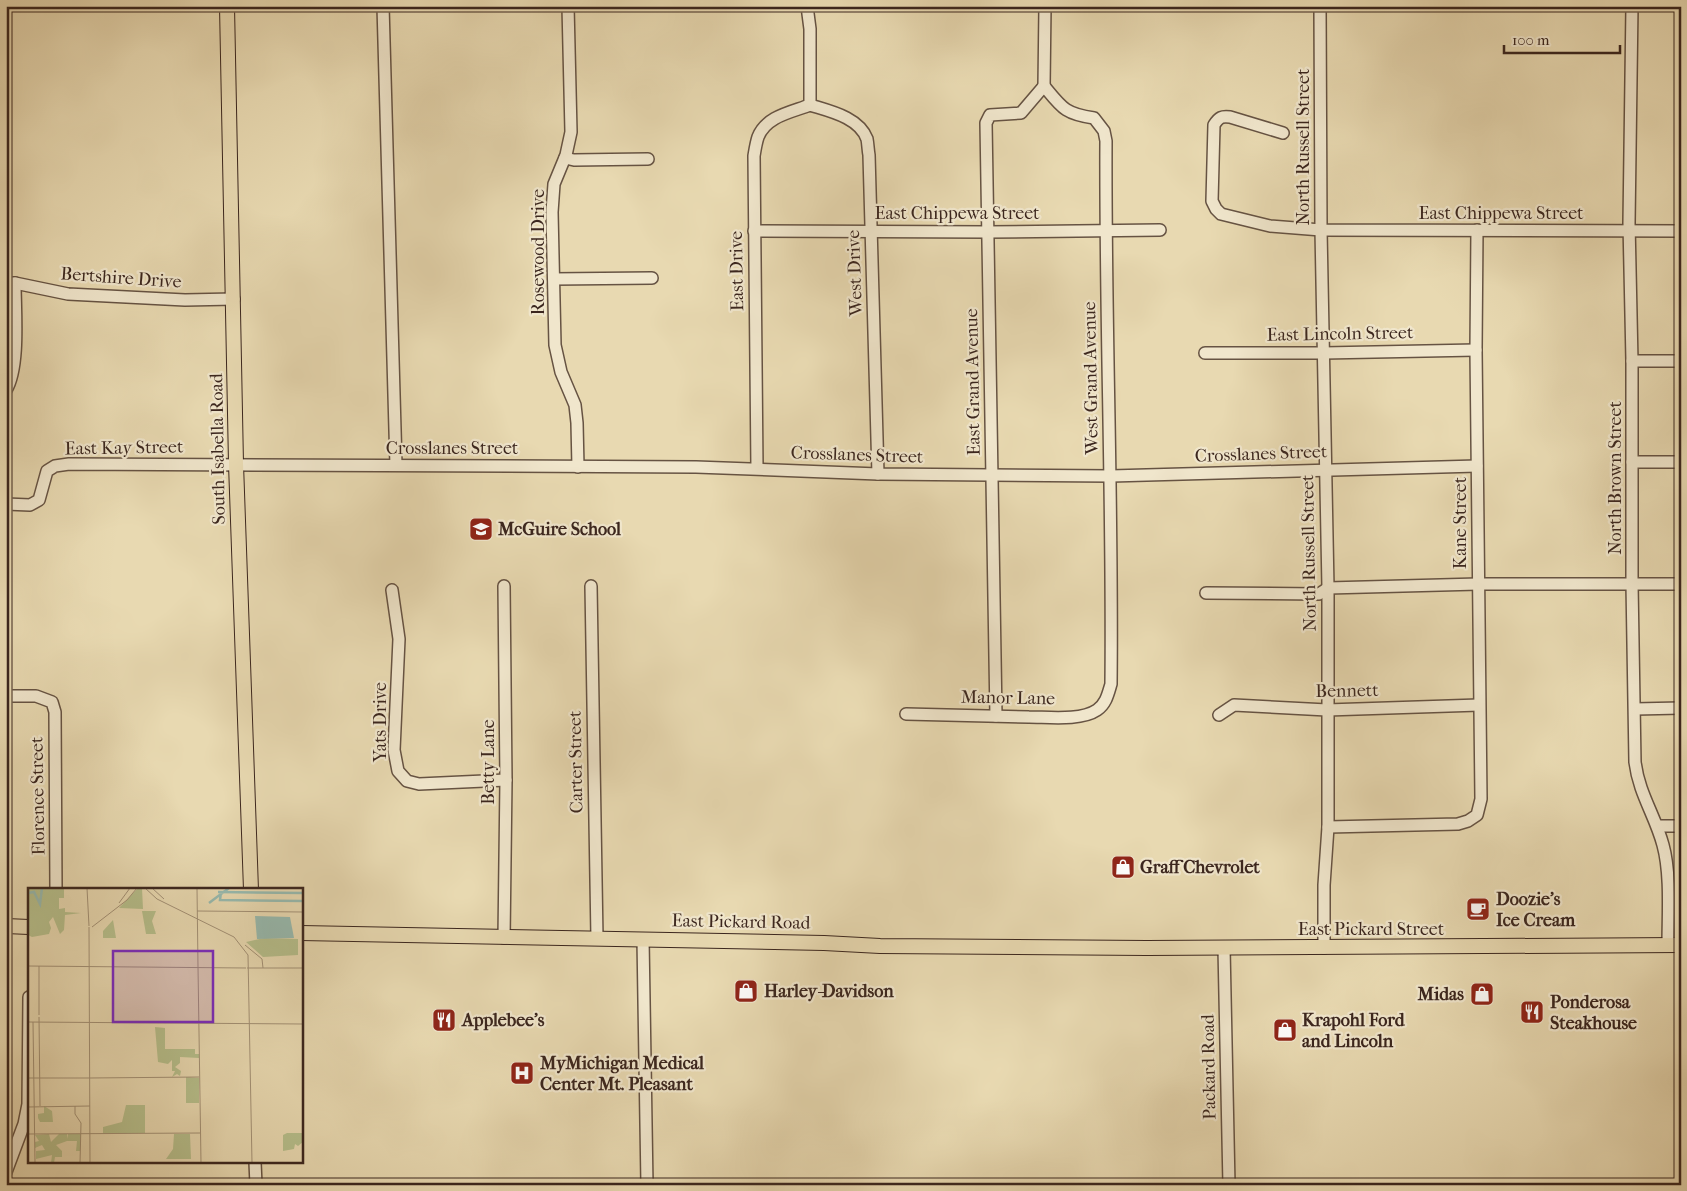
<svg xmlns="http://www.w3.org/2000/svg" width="1687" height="1191" font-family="'IM FELL French Canon',serif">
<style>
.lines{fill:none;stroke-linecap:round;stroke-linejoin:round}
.minor-casing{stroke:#665343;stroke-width:14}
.major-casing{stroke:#3b261e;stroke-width:16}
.minor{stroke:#f0e6cc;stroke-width:11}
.major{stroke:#e8d9b1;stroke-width:14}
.labels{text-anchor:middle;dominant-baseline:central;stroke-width:4.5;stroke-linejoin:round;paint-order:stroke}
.street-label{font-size:18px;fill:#3b261e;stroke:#f0e6cc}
.poi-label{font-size:18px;font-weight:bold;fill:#3b261e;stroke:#f0e6cc;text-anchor:start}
.inset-river{fill:none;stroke:#97baaf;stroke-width:2.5}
.inset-road{fill:none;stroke:#a39176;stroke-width:1}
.view{fill:#7b2cbf;fill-opacity:0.15;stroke:#7b2cbf;stroke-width:2.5}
.inset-edge{fill:none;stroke:#3b261e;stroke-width:2.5}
</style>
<rect width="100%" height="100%" fill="#e8d9b1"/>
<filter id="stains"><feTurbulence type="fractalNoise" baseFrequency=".004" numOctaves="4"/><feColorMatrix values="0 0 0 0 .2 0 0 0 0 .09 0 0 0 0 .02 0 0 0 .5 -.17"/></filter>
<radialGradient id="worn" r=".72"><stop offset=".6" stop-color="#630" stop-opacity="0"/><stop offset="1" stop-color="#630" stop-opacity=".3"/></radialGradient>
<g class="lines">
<g class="minor-casing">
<g id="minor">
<polyline points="383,6 396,465"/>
<polyline points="568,6 571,132 566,155 554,184 552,212 555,345 561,372 575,405 577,423 578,467"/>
<polyline points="807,6 810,29 810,105"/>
<polyline points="1320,6 1321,230 1328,588 1328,827 1324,885 1324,948"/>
<path d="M1632,6L1629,223L1632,361V584L1635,762C1639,794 1655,815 1663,845C1671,874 1668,915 1668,945"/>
<polyline points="1044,86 1045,6"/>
<path d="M810,105C829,111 859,117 867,139C868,144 868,150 869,155L878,474"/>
<path d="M1283,133L1230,117C1222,116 1219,117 1214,125L1212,201L1216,209L1221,214L1270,226L1321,230L1681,231"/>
<polyline points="565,158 574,160 648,159"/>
<polyline points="754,231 988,232 1160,230"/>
<polyline points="554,279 652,278"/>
<polyline points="6,283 15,283 68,294 185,300 234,299"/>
<polyline points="1205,353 1324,353 1476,350"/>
<polyline points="1632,361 1681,361"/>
<path d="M6,390C20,367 15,311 15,283"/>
<polyline points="1632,462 1681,462"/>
<path d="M757,468L754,156C755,150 756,143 758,137C766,116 792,112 810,105"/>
<polyline points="6,504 30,505 39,500 47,471 55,466 69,464 696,467 878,474 1111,476 1477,466"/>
<polyline points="504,586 506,780 504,938"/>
<polyline points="591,586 597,938"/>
<polyline points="392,590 399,639 394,750 398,771 407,781 419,784 506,780"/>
<polyline points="1206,593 1319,594 1328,588 1478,584 1681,584"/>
<polyline points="6,696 36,696 52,702 55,712 56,890"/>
<polyline points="1635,709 1681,708"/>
<path d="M906,714C947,715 988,716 1029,717C1048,717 1081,721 1097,710C1106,704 1108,694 1111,684C1113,503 1105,322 1106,141L1104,131L1094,118C1065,114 1062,108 1044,86"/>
<polyline points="1219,715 1234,705 1327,710 1479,705"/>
<polyline points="996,716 986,123 990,115 1021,113 1044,86"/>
<polyline points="1658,826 1681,826"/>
<polyline points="1328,827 1458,824 1468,821 1477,815 1481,799 1476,350 1477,230"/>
<polyline points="643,939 647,1185"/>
<polyline points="1224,948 1229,1185"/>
<polyline points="255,1162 256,1185"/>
<polyline points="6,1172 24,1124 28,1104 29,997"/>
</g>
</g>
<g class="major-casing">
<g id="major">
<polyline points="227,6 236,464 251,890"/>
<polyline points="6,926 29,927"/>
<polyline points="301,933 824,943 880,946 1147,948 1681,945"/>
</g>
</g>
<use href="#minor" class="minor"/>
<use href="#major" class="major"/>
</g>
<defs>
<g id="school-square" transform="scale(1.25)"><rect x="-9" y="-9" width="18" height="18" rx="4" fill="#8f2418" stroke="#f0e6cc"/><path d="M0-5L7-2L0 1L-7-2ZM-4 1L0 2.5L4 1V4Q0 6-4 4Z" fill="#fff"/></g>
<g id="shop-square" transform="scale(1.25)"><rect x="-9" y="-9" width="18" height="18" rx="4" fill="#8f2418" stroke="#f0e6cc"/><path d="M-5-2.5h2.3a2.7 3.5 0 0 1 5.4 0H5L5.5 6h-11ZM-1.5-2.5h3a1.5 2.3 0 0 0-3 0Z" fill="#fff"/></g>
<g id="cafe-square" transform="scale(1.25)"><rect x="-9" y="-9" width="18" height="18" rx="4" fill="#8f2418" stroke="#f0e6cc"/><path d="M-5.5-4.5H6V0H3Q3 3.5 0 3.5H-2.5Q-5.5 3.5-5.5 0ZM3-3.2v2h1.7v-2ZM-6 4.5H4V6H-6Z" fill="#fff"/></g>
<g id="restaurant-square" transform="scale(1.25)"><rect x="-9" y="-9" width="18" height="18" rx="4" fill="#8f2418" stroke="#f0e6cc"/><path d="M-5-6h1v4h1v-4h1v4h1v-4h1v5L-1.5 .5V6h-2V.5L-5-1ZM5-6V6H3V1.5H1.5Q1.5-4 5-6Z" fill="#fff"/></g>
<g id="hospital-square" transform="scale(1.25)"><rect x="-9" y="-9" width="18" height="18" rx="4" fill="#8f2418" stroke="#f0e6cc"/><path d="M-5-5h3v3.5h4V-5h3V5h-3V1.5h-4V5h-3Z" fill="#fff"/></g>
</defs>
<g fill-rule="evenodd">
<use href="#school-square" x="481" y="529"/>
<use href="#shop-square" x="1123" y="867"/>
<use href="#cafe-square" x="1478" y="909"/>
<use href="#shop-square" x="746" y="991"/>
<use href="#shop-square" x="1482" y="994"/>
<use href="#restaurant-square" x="1532" y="1012"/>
<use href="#restaurant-square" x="444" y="1020"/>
<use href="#shop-square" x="1285" y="1030"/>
<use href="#hospital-square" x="522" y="1073"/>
</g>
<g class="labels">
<g class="street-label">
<text transform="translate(1303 147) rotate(-90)">North Russell Street</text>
<text x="957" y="213">East Chippewa Street</text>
<text x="1501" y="213">East Chippewa Street</text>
<text transform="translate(538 252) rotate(-90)">Rosewood Drive</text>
<text transform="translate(737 271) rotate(-91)">East Drive</text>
<text transform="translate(855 273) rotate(-92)">West Drive</text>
<text transform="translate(121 278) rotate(4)">Bertshire Drive</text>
<text transform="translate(1340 334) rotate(-1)">East Lincoln Street</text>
<text transform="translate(1091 378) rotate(-91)">West Grand Avenue</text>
<text transform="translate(973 382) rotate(-91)">East Grand Avenue</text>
<text transform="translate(124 448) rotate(-1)">East Kay Street</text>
<text x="452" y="448">Crosslanes Street</text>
<text transform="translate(218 449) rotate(-91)">South Isabella Road</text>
<text transform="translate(1261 454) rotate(-2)">Crosslanes Street</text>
<text transform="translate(857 455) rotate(2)">Crosslanes Street</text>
<text transform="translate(1615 478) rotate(-90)">North Brown Street</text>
<text transform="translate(1460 523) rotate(-90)">Kane Street</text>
<text transform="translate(1309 553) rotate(-91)">North Russell Street</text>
<text transform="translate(1347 691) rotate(-1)">Bennett</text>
<text transform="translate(1008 698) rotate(1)">Manor Lane</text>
<text transform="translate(380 722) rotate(-90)">Yats Drive</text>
<text transform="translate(488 762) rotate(-90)">Betty Lane</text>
<text transform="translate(576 762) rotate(-91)">Carter Street</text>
<text transform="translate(38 796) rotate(-91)">Florence Street</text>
<text transform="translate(741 922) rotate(1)">East Pickard Road</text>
<text x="1371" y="929">East Pickard Street</text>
<text transform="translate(1209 1067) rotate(-91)">Packard Road</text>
</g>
<g class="poi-label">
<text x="498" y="529">McGuire School</text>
<text x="1140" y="867">Graff Chevrolet</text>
<text x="1496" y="899">Doozie's<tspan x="1496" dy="21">Ice Cream</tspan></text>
<text x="764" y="991">Harley-Davidson</text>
<text x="1464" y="994" text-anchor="end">Midas</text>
<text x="1550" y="1002">Ponderosa<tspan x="1550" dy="21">Steakhouse</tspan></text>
<text x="462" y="1020">Applebee's</text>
<text x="1302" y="1020">Krapohl Ford<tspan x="1302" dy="21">and Lincoln</tspan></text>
<text x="540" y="1063">MyMichigan Medical<tspan x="540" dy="21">Center Mt. Pleasant</tspan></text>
</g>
</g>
<g transform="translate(28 888)">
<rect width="275" height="275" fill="#e8d9b1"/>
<path d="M0,0H36V10H31V21L37,20V24L53,25L37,27L36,42L32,46L25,29L21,34L23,40L21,46L4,49L0,47ZM110,0H114L115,21L91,20ZM114,23H128L124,33L128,46H118ZM85,32L88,50H75V43ZM236,50L270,51V67L235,69L218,54ZM127,139L137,140V161H167V166H171V170L152,169V175L147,179L153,183L152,188L149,186L144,189L147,183H144V172L140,176L130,174ZM158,189L171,190V215H158ZM98,217H117V245L75,246V239L94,234ZM16,218L24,223L25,234H12L10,230V226L16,225ZM259,245H275V254L270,258L267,256L266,261L255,263V247ZM21,246L23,254L31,246H39L40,251V246H53L52,263H48L49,253H39L28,257L34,263V269H27L26,275H23L24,267L8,271V263L17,262L14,257L7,260V254L11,253L7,247ZM146,246H162L163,271H138L145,261Z" fill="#b6bf8c"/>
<path d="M227,28L262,29L266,50L229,51Z" fill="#97baaf"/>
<path class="inset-river" d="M190,4L275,5M193,4L192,12L275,13M0,5L6,4L12,16L14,0M181,15L201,0"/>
<path class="inset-road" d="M59,0L61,38M117,0L129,11L206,49L220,67L224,275M124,0L136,11M169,0L170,79M91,15L102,0M169,23L275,24M61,39L62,275M64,39L99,12L109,0M217,57L234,71L235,80M0,78L218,80M11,78V127M170,79L173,275M219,80H275M11,129L12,218M0,134L275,136M5,134L7,275M0,190H61M61,190L171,189M47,218V226L53,235L52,275M0,219L62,218M0,246L172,245"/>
<path class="view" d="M85,63H185V134H85Z"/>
<rect width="275" height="275" class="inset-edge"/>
</g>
<rect width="1687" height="1191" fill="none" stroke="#e8d9b1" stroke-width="25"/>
<rect x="8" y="8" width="1672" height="1176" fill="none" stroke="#3b261e" stroke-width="2.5"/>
<rect x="12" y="12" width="1662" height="1166" fill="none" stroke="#3b261e"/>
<path d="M1504 45v8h116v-8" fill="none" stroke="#3b261e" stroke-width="2.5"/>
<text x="1512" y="45" font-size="15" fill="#3b261e" stroke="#f0e6cc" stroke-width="4" paint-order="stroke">100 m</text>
<rect width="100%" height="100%" filter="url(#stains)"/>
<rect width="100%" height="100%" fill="url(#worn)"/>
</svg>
